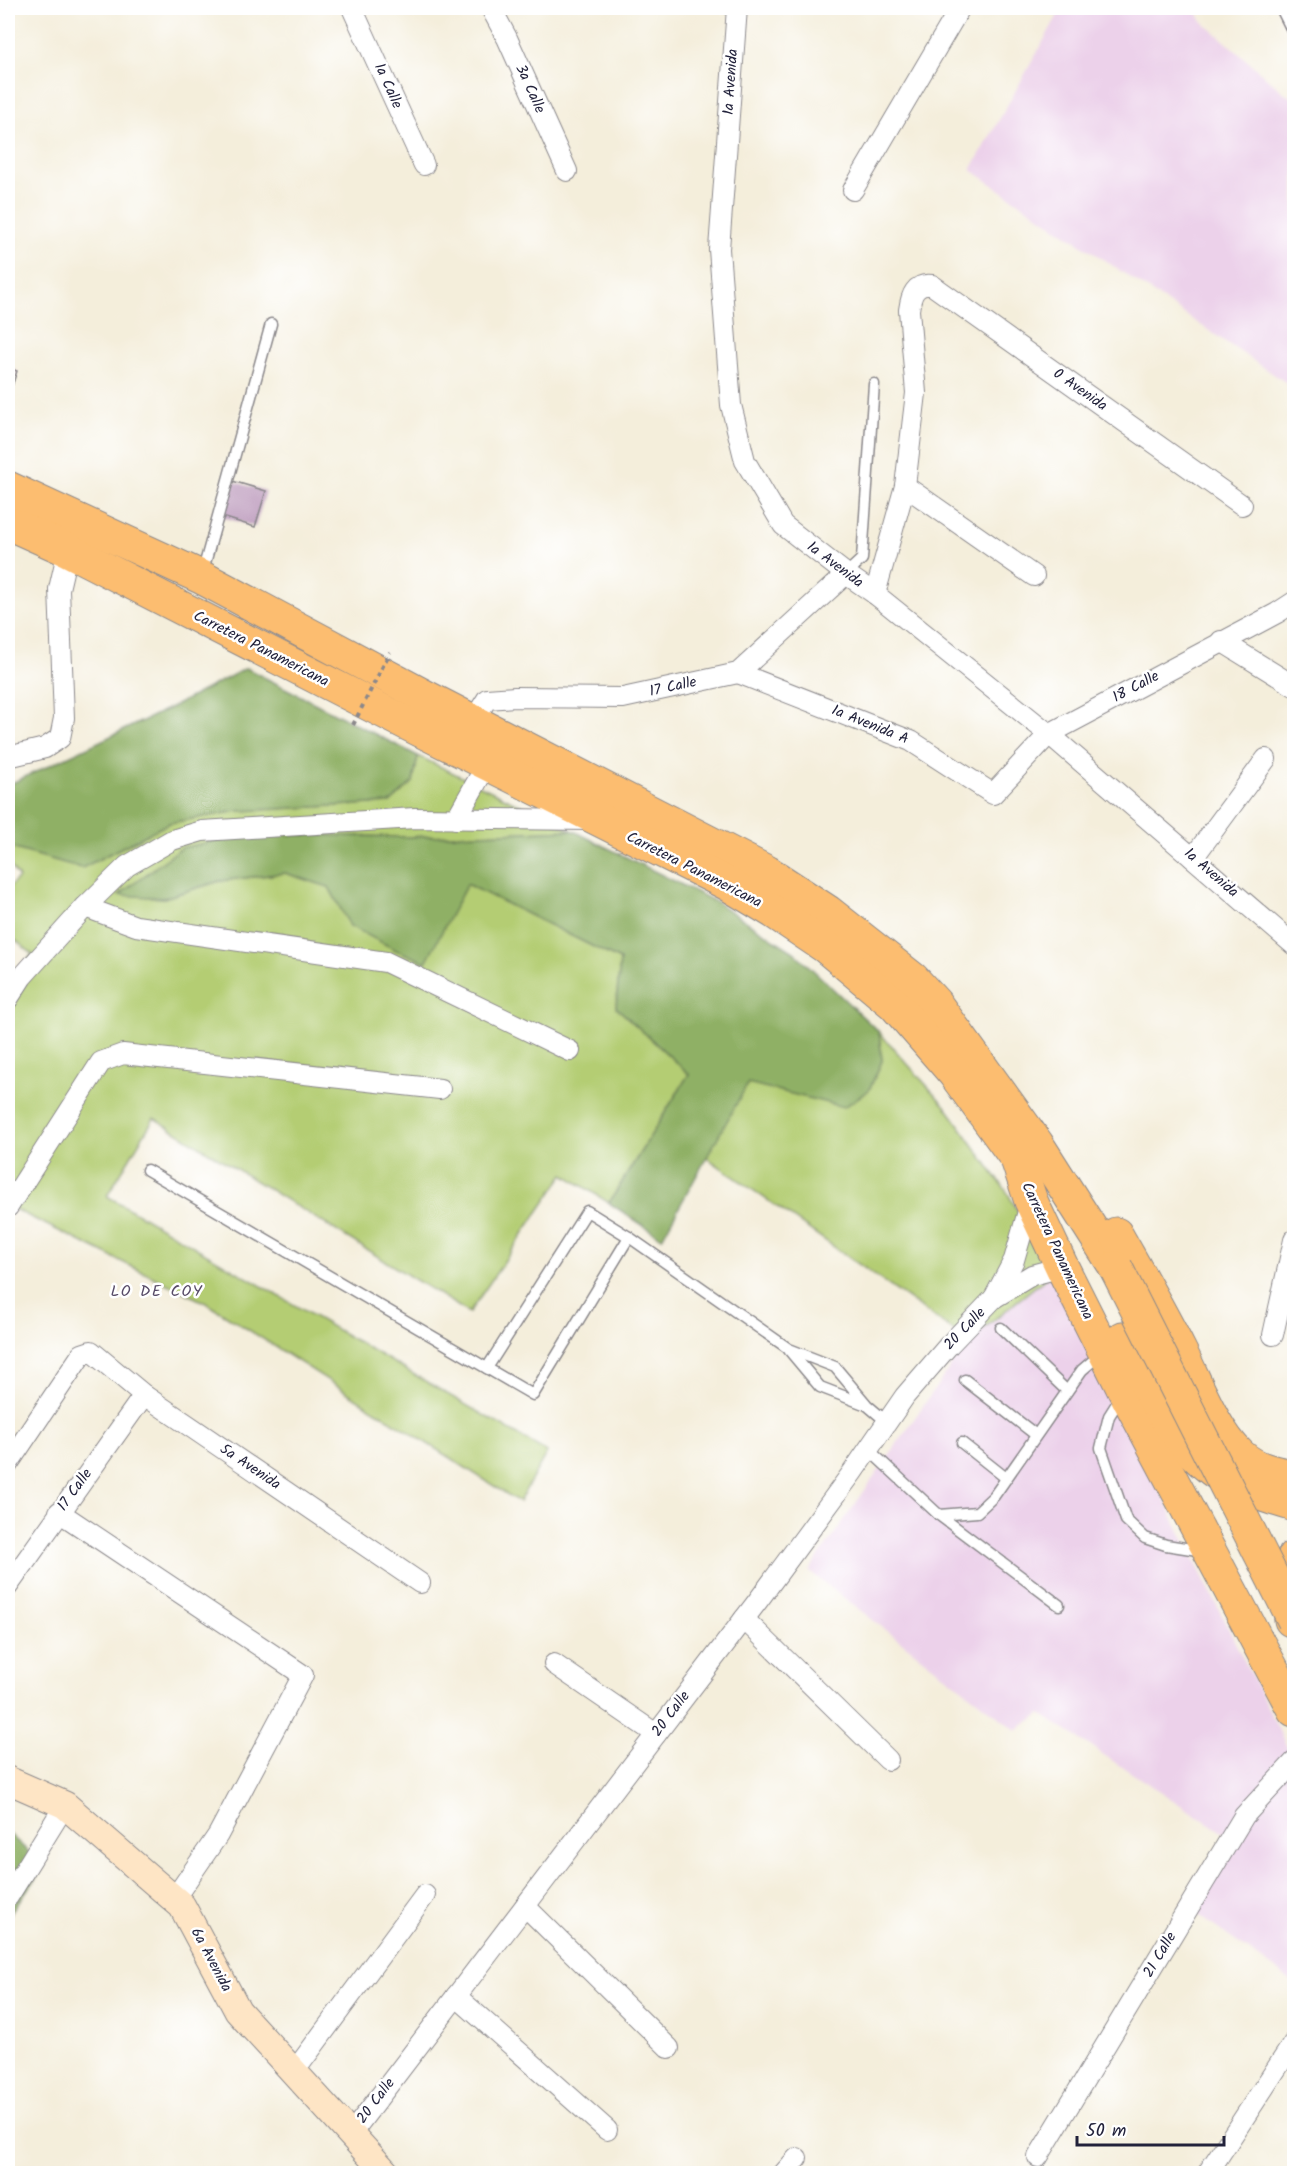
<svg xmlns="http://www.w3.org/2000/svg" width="1302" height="2181" font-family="Kalam,sans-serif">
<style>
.built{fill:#ecd1ea}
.green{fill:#b4cd73;stroke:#6b7857;stroke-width:1.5}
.forest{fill:#8fb065;stroke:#586950;stroke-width:1.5}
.building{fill:#bc9abc}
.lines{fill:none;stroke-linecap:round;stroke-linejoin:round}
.lane-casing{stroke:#8b888b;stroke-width:13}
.street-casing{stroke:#8b888b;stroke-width:22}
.secondary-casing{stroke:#8b888b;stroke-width:29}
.highway-casing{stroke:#8b888b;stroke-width:35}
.lane{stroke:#fff;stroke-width:10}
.street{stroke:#fff;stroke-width:20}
.secondary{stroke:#fee5c5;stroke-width:27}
.highway{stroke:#fcbd6f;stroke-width:33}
.highway-bridge-casing{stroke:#8b888b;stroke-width:35;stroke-linecap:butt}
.path-bridge{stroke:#8b888b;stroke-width:4;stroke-dasharray:4.5 4.5;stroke-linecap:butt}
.highway-bridge{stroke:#fcbd6f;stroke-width:33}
.labels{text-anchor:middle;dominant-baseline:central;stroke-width:5;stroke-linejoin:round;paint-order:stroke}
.street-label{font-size:15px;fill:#22223b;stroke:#fff}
.neighbourhood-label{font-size:16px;letter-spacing:1.5px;fill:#584c68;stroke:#fff}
</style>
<rect width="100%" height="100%" fill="#fff"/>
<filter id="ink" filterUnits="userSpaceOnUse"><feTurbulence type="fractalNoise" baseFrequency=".0167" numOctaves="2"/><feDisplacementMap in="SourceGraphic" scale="12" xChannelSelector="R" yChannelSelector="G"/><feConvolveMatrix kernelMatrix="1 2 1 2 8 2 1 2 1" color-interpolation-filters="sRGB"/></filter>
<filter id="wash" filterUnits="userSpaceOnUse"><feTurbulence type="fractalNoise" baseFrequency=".008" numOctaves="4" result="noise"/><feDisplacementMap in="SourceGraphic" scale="24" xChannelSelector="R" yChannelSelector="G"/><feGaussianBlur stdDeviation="1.35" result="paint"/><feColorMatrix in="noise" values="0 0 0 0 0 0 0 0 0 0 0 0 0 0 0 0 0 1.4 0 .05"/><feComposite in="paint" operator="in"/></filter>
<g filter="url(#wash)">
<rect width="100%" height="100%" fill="#f4eedb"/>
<g class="built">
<polygon points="1062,8 1195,8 1201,20 1277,87 1294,100 1294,388 971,170"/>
<polygon points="1052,1273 1294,1761 1294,1983 1193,1911 1239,1843 1041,1714 1016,1730 809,1571 968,1341"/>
</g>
<g class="green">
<polygon points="418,756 572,830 406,837 248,834 120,894 164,898 220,881 285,873 329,887 350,926 467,884 620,960 616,1007 689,1074 609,1203 564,1174 469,1313 154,1118 107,1196 547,1452 519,1502 208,1304 8,1206 8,991 32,954 8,934 8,888 19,878 8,863 8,847 82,868 169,823 238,811 390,803 413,782"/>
<polygon points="879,1032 946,1107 1007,1192 1052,1273 968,1341 706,1157 748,1083 844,1107 869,1090 882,1061"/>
</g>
<g class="forest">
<polygon points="246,668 418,756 413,782 390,803 238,811 169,823 82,868 8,847 8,785 174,706"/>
<polygon points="572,830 716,902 794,952 879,1032 882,1061 869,1090 844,1107 748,1083 662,1238 609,1203 689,1074 616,1007 620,960 467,884 426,962 396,950 350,926 329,887 285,873 220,881 164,898 119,895 181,848 248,834 406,837"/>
<polygon points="8,1833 44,1866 8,1917"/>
</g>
<g id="blocks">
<g class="building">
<polygon points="8,368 17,371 8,399"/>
<polygon points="229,480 266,491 255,527 219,516"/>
</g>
</g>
</g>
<g filter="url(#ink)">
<use href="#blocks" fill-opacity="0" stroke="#8b888b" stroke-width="1.5"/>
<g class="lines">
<g class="lane-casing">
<g id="lane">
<polyline points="1281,8 1294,34"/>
<polyline points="202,574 271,324"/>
<polyline points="846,574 862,559 874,384"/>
<polyline points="147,1170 533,1395 629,1237"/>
<polyline points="1001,1328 1067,1391"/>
<polyline points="789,1350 820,1387 864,1404"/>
<polyline points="487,1368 587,1211 629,1237 789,1349 835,1367 867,1405 887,1422"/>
<polyline points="965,1380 1036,1435"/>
<polyline points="1121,1397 1109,1416 1101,1448 1126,1520 1145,1538 1166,1545 1204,1551"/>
<polyline points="962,1443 1006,1478"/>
<polyline points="868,1449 939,1515 977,1512 994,1496 1082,1370 1102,1353"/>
<polyline points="939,1515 1059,1605"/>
</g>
</g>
<g class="street-casing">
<g id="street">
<polyline points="352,8 424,165"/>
<polyline points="491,8 507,38 567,171"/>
<polyline points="737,8 719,249 731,405 745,461 783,525 846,574 875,594 1049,734 1294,945"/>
<polyline points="853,190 960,8"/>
<polyline points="905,486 1034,576"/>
<path d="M875,594L905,486L916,393L909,310C911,295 915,283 932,285L1242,505"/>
<polyline points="1221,641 1294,686"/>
<polyline points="738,673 911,741 993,794 1049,734 1277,613 1294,602"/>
<polyline points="473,721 487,699 515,697 623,698 738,673 846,574"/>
<polyline points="8,757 45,748 60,738 64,718 59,589 68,550"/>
<polyline points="456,819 487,764"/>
<polyline points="1193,858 1266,759"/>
<polyline points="85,907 136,926 386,962 570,1051"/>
<polyline points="8,999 22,977 85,907 127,866 172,840 202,831 415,818 590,820"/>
<polyline points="8,1207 101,1062 123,1054 440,1089"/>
<polyline points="994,1298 1014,1260 1031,1201"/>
<polyline points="1273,1335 1294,1240"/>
<polyline points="8,1464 82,1354 91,1351 144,1395 420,1583"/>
<polyline points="59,1512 303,1675 218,1835 174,1899"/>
<polyline points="8,1586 144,1395"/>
<polyline points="744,1619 888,1760"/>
<polyline points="554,1664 656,1734"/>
<polyline points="8,1897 65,1805"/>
<polyline points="525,1906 669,2048"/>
<polyline points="456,1996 607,2130"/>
<polyline points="294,2072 425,1895"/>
<polyline points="351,2134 757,1602 852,1473 905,1396 949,1345 994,1298 1032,1275 1062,1267"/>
<polyline points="1038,2157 1244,1816 1294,1762"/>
<polyline points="783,2174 797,2158"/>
<polyline points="1207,2174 1294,2042"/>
</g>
</g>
<g class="secondary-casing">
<polyline id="secondary" points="8,1780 65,1805 182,1906 238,2011 387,2174"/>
</g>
<g class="highway-casing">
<g id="highway">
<polyline points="8,488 201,577 424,696 767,872 828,912 913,979 935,1003 1037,1144 1116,1268"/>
<polyline points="8,523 68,550 410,725 726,883 774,912 826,947 894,1004 954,1073 1017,1159 1031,1201 1062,1267 1125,1392 1294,1710"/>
<path d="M1116,1234C1138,1273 1160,1311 1180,1351C1197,1384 1213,1429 1240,1455C1255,1469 1274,1473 1294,1476"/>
<path d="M1123,1338C1152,1394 1177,1456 1237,1485C1255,1494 1276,1499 1294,1505"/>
<polyline points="1291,1620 1289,1577 1294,1557"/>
</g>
</g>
<use href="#lane" class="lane"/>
<use href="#street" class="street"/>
<use href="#secondary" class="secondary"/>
<use href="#highway" class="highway"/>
<g class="highway-bridge-casing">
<polyline id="highway-bridge" points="1116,1268 1294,1620"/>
</g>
<polyline class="path-bridge" points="353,725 390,652"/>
<use href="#highway-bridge" class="highway-bridge"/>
</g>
</g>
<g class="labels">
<g class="street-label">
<text transform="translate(731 82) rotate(-86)">1a Avenida</text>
<text transform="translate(388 86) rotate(66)">1a Calle</text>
<text transform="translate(530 89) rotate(66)">3a Calle</text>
<text transform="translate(1080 390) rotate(35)">0 Avenida</text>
<text transform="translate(835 565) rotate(37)">1a Avenida</text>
<text transform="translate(261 649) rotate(27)">Carretera Panamericana</text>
<text transform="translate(673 687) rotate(-12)">17 Calle</text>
<text transform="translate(1136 687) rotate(-28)">18 Calle</text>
<text transform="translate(870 725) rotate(22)">1a Avenida A</text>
<text transform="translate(694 870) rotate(27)">Carretera Panamericana</text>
<text transform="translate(1211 873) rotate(41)">1a Avenida</text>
<text transform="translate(1057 1251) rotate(65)">Carretera Panamericana</text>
<text transform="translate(965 1329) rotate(-46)">20 Calle</text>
<text transform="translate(250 1467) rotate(34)">5a Avenida</text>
<text transform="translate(75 1490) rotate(-54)">17 Calle</text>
<text transform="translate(671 1714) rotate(-53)">20 Calle</text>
<text transform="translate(1160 1955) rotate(-59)">21 Calle</text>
<text transform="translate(211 1960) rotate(62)">6a Avenida</text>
<text transform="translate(376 2101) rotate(-53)">20 Calle</text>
</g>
<g class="neighbourhood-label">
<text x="157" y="1291">LO DE COY</text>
</g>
</g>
<rect width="1302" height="2181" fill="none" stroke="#fff" stroke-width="30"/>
<path d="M1077 2136v9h147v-9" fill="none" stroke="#22223b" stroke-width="3"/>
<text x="1086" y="2136" font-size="18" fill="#22223b" stroke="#ffffff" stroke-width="4.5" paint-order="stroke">50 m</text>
</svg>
